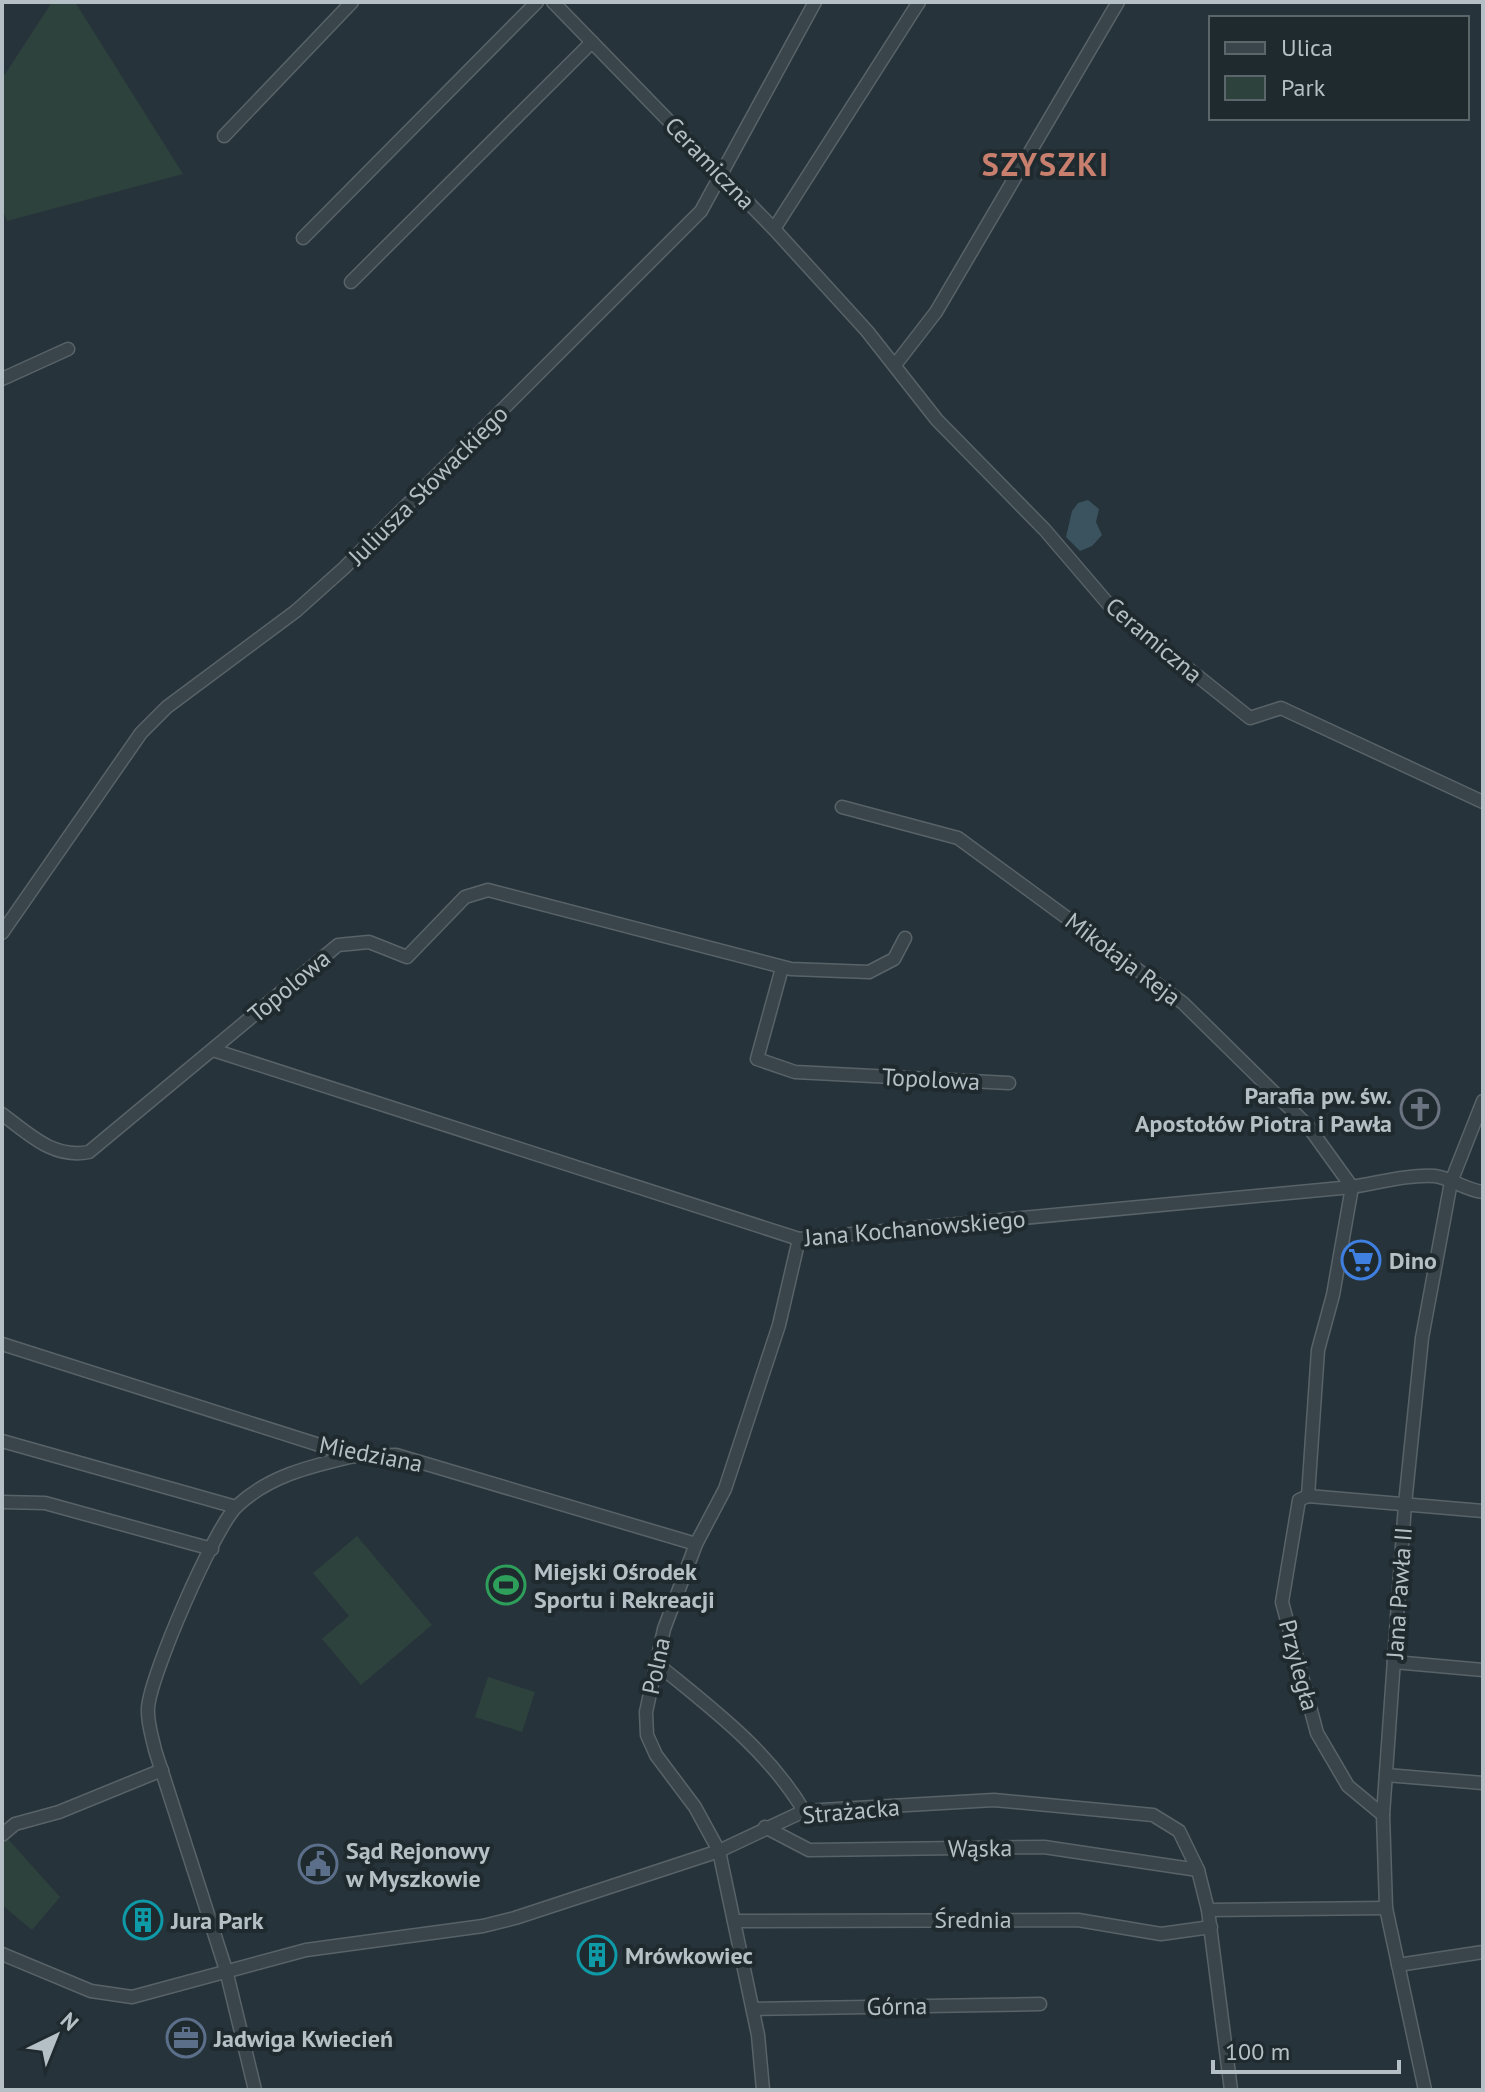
<svg xmlns="http://www.w3.org/2000/svg" width="1485" height="2092" font-family="'PT Sans',sans-serif">
<style>
.green{fill:#2e423d}
.water{fill:#3b535f}
.lines{fill:none;stroke-linecap:round;stroke-linejoin:round}
.minor-casing{stroke:#586368;stroke-width:15}
.minor{stroke:#39454a;stroke-width:12}
.labels{text-anchor:middle;dominant-baseline:central;stroke-width:8;stroke-linejoin:round;paint-order:stroke}
.street-label{font-size:24px;fill:#b5c0c6;stroke:#1f2a2f}
.poi-label{font-size:24px;font-weight:bold;fill:#b5c0c6;stroke:#1f2a2f;text-anchor:start}
.district-label{font-size:32px;font-weight:bold;letter-spacing:2px;fill:#c87f6e;stroke:#1f2a2f}
</style>
<rect width="100%" height="100%" fill="#26333a"/>
<g class="green">
<polygon points="52,2 75,2 183,174 7,221 2,208 2,79"/>
<polygon points="357,1536 432,1625 361,1685 322,1639 349,1616 313,1573"/>
<polygon points="488,1677 535,1692 522,1732 475,1717"/>
<polygon points="8,1839 60,1897 32,1930 2,1905 2,1845"/>
</g>
<polygon class="water" points="1088,500 1099,509 1096,522 1102,535 1092,546 1080,551 1066,537 1072,511 1078,503"/>
<g class="lines">
<g class="minor-casing">
<g id="minor">
<polyline points="553,2 774,229 867,331 937,420 1045,530 1110,606 1250,718 1281,708 1483,802"/>
<polyline points="224,136 352,2"/>
<polyline points="774,229 919,2"/>
<polyline points="303,238 537,2"/>
<polyline points="351,282 592,42"/>
<polyline points="895,365 936,312 1118,2"/>
<polyline points="2,379 68,349"/>
<polyline points="842,807 958,838 1183,1003 1308,1126 1352,1187 1333,1295 1318,1350 1308,1496"/>
<polyline points="2,933 141,733 167,707 296,611 344,568 701,211 815,2"/>
<polyline points="782,968 757,1059 795,1072 1009,1083"/>
<path d="M213,1050L799,1239L1352,1187C1378,1183 1409,1174 1435,1176C1451,1178 1465,1190 1483,1192"/>
<path d="M2,1114C29,1134 53,1159 89,1152L338,945L369,942L407,957L465,897L488,890L791,969L869,972L894,959L905,938"/>
<polyline points="2,1344 354,1456 396,1455 696,1544"/>
<polyline points="2,1441 236,1507"/>
<polyline points="2,1502 45,1503 212,1549"/>
<polyline points="1394,1662 1483,1670"/>
<path d="M656,1663C711,1708 767,1749 804,1811"/>
<polyline points="1386,1775 1483,1783"/>
<polyline points="1383,1815 1348,1786 1317,1733 1282,1602 1299,1500 1308,1496 1483,1511"/>
<polyline points="765,1827 809,1850 1044,1847 1198,1870"/>
<polyline points="2,1835 15,1824 59,1812 162,1770"/>
<polyline points="1208,1910 1386,1908"/>
<polyline points="734,1921 1078,1920 1161,1934 1211,1927"/>
<polyline points="2,1954 91,1991 132,1997 306,1950 483,1926 515,1918 719,1851 804,1811 994,1800 1153,1815 1179,1831 1198,1870 1208,1910 1231,2090"/>
<polyline points="1398,1965 1483,1952"/>
<polyline points="753,2009 1040,2004"/>
<path d="M255,2090L226,1970L155,1750C152,1736 147,1722 148,1708C150,1676 214,1528 237,1506C270,1475 312,1466 354,1456"/>
<polyline points="763,2090 758,2035 719,1851 695,1807 656,1755 647,1735 646,1712 664,1629 696,1544 725,1489 779,1325 799,1239"/>
<polyline points="1425,2090 1386,1908 1383,1815 1405,1504 1422,1338 1451,1182 1483,1101"/>
</g>
</g>
<use href="#minor" class="minor"/>
</g>
<defs>
<g id="church-ring" transform="scale(2)"><circle r="9.5" fill="#1f2a2f" stroke="#6b7280" stroke-width="1.5"/><path d="M-1.2-6h2.4v3.5h3.3v2.4h-3.3V6h-2.4V-.1h-3.3v-2.4h3.3Z" fill="#6b7280"/></g>
<g id="supermarket-ring" transform="scale(2)"><circle r="9.5" fill="#1f2a2f" stroke="#3f7fe0" stroke-width="1.5"/><path d="M-6-5.5h2.5l.6 2H6L4.5 2H-2.5L-4.4-4H-6ZM-1.5 3.2a1.3 1.3 0 1 0 .1 0ZM3 3.2a1.3 1.3 0 1 0 .1 0Z" fill="#3f7fe0"/></g>
<g id="stadium-ring" transform="scale(2)"><circle r="9.5" fill="#1f2a2f" stroke="#2e9e5b" stroke-width="1.5"/><path d="M0-5a6.5 5 0 1 0 0 10a6.5 5 0 1 0 0-10ZM-3.5-1.8h7v3.6h-7Z" fill="#2e9e5b"/></g>
<g id="civic-ring" transform="scale(2)"><circle r="9.5" fill="#1f2a2f" stroke="#5c6f8a" stroke-width="1.5"/><path d="M-.6-6.5H3V-4.5H.6V-3L4-1V1h2V6H-6V1h2V-1L-.6-3ZM-1.2 2.5V6h2.4V2.5Z" fill="#5c6f8a"/></g>
<g id="building-ring" transform="scale(2)"><circle r="9.5" fill="#1f2a2f" stroke="#0f9aa8" stroke-width="1.5"/><path d="M-4-6H4V6H1V3H-1V6H-4ZM-2.5-4.3h1.7v1.8h-1.7ZM.8-4.3h1.7v1.8H.8ZM-2.5-1h1.7V.8h-1.7ZM.8-1h1.7V.8H.8Z" fill="#0f9aa8"/></g>
<g id="office-ring" transform="scale(2)"><circle r="9.5" fill="#1f2a2f" stroke="#5c6f8a" stroke-width="1.5"/><path d="M-6-3h4V-5.5h4V-3h4V5H-6ZM-1-4.5V-3h2v-1.5ZM-6 0V1H6V0Z" fill="#5c6f8a"/></g>
</defs>
<g fill-rule="evenodd">
<use href="#church-ring" x="1420" y="1109"/>
<use href="#supermarket-ring" x="1361" y="1260"/>
<use href="#stadium-ring" x="506" y="1585"/>
<use href="#civic-ring" x="318" y="1864"/>
<use href="#building-ring" x="143" y="1920"/>
<use href="#building-ring" x="597" y="1955"/>
<use href="#office-ring" x="186" y="2038"/>
</g>
<g class="labels">
<g class="street-label">
<text transform="translate(710 163) rotate(46)">Ceramiczna</text>
<text transform="translate(428 485) rotate(-45)">Juliusza Słowackiego</text>
<text transform="translate(1154 640) rotate(40)">Ceramiczna</text>
<text transform="translate(1123 959) rotate(37)">Mikołaja Reja</text>
<text transform="translate(289 986) rotate(-40)">Topolowa</text>
<text transform="translate(931 1079) rotate(3)">Topolowa</text>
<text transform="translate(915 1228) rotate(-5)">Jana Kochanowskiego</text>
<text transform="translate(371 1454) rotate(11)">Miedziana</text>
<text transform="translate(1399 1593) rotate(-86)">Jana Pawła II</text>
<text transform="translate(1299 1665) rotate(75)">Przyległa</text>
<text transform="translate(656 1666) rotate(-78)">Polna</text>
<text transform="translate(851 1811) rotate(-5)">Strażacka</text>
<text transform="translate(980 1848) rotate(-1)">Wąska</text>
<text x="973" y="1919">Średnia</text>
<text transform="translate(897 2006) rotate(-1)">Górna</text>
</g>
<g class="poi-label">
<text x="1392" y="1095" text-anchor="end">Parafia pw. św.<tspan x="1392" dy="28">Apostołów Piotra i Pawła</tspan></text>
<text x="1389" y="1260">Dino</text>
<text x="534" y="1571">Miejski Ośrodek<tspan x="534" dy="28">Sportu i Rekreacji</tspan></text>
<text x="346" y="1850">Sąd Rejonowy<tspan x="346" dy="28">w Myszkowie</tspan></text>
<text x="171" y="1920">Jura Park</text>
<text x="625" y="1955">Mrówkowiec</text>
<text x="214" y="2038">Jadwiga Kwiecień</text>
</g>
<g class="district-label">
<text x="1046" y="164">SZYSZKI</text>
</g>
</g>
<rect width="1485" height="2092" fill="none" stroke="#b5c0c6" stroke-width="8"/>
<rect x="1209" y="16" width="260" height="104" fill="#1f2a2f" stroke="#5b666b" stroke-width="2"/>
<rect x="1225" y="42" width="40" height="12" fill="#39454a" stroke="#5b666b" stroke-width="2"/>
<text x="1281" y="56" font-size="24" fill="#b5c0c6">Ulica</text>
<rect x="1225" y="76" width="40" height="24" fill="#2e423d" stroke="#5b666b" stroke-width="2"/>
<text x="1281" y="96" font-size="24" fill="#b5c0c6">Park</text>
<g transform="translate(56 2036) rotate(43)" stroke="#1f2a2f" stroke-width="6" paint-order="stroke">
<path d="M0-6L14 30L0 20L-14 30Z" fill="#b5c0c6"/>
<text y="-12" font-size="22" font-weight="bold" text-anchor="middle" fill="#b5c0c6">N</text>
</g>
<path d="M1213 2060v12h186v-12" fill="none" stroke="#b5c0c6" stroke-width="4"/>
<text x="1225" y="2060" font-size="24" fill="#b5c0c6" stroke="#1f2a2f" stroke-width="6" paint-order="stroke">100 m</text>
</svg>
